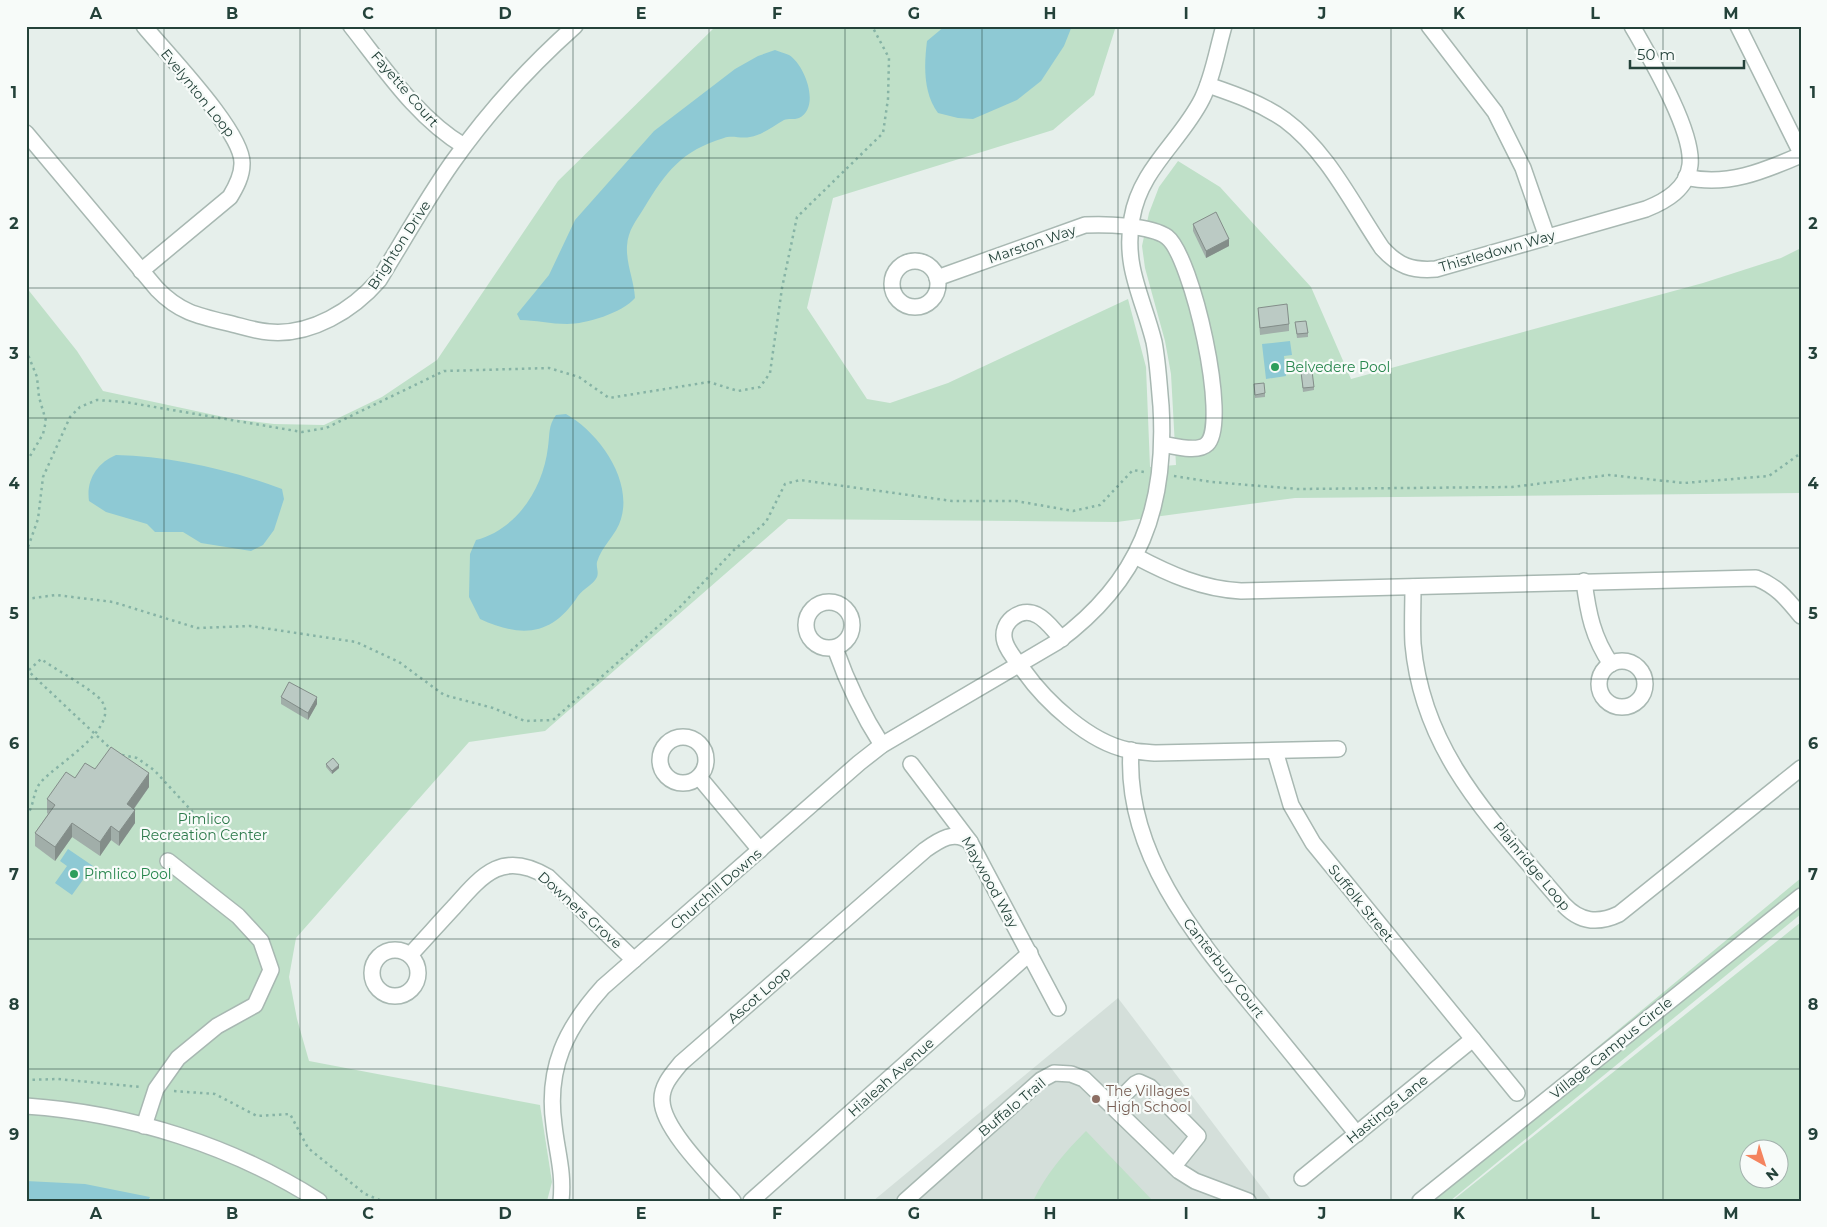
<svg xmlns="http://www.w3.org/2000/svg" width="1827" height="1227" font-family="Montserrat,sans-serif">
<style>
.built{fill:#d4dfda}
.green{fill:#bfe0c8;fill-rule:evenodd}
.water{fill:#8ec9d4}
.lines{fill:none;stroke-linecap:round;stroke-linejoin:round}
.minor-casing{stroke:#a8b8b2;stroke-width:18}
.path{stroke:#86b3a5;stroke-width:2.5;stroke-dasharray:2.5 4;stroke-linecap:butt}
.minor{stroke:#fff;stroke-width:15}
.wall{fill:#a1aea9}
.shaded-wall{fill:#838d89}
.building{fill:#bbcac4;stroke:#838d89}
.grid{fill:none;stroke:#24423a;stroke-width:1;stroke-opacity:0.55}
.leisure-dot{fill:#2e9e5b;stroke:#f7fbf9;stroke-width:2}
.education-dot{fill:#8d6e63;stroke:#f7fbf9;stroke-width:2}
.labels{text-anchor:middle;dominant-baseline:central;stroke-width:4.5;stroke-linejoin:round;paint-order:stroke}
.street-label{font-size:14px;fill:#24423a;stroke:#f7fbf9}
.leisure-label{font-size:14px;fill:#27864d;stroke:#f7fbf9;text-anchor:start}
.park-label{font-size:14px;fill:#2d7a4b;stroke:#f7fbf9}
.education-label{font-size:14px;fill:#785e54;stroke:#f7fbf9;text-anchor:start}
.neatline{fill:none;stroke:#24423a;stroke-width:2}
.grid-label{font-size:16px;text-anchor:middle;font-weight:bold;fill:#24423a}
</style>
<rect width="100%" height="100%" fill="#e6efeb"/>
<polygon class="built" points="1118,998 1272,1201 873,1201"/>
<g class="green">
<polygon points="716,26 1116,26 1094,95 1053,130 833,198 807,308 867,399 890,403 948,383 1128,299 1146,367 1150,467 1176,465 1171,374 1165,341 1145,268 1142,246 1149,213 1159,187 1178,161 1220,187 1311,287 1351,379 1703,283 1781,258 1801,248 1801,493 1295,498 1117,522 788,519 545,731 469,742 296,938 289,977 297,1019 309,1061 540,1105 552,1182 547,1201 26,1201 26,287 77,351 103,391 233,419 274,424 324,425 382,397 437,360 558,181"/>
<polygon points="1801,878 1801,914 1450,1201 1412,1201"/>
<path d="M1801,922V1201H1452ZM1750,1150H1780V1180H1750Z"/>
<path d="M1086,1131L1153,1201H1033C1047,1173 1064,1153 1086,1131Z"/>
</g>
<g class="water">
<path d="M945,26H1072L1064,46L1041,81L1017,100L973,119L958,118L938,113C923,93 924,65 927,41Z"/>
<path d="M775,50C779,52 785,53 789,55C805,65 821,107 799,118C794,120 788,118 784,120C773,126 763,135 750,137C741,139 732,135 724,138C681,151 666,172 644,208C636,221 628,230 627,246C626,264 634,280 635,298C622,313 586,324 567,324C551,324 535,320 520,320L517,314L549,275L575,220L654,131L735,69L758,56Z"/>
<polygon points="1290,341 1292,355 1284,356 1286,376 1266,379 1262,344"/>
<path d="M566,414C598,432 633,479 621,519C617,534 601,547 597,562C596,567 599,572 597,577C594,584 583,589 578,596C552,636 522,638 480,619L469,597L470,554L476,540C517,529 543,489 548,447C550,434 548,426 556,415Z"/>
<path d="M116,455C170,456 232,470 282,489L284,499L274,530L263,545L251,551L201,543L183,532H155L147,524L106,512L89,501C86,480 97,463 116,455Z"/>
<polygon points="68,849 93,866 72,895 55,883 67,866 60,861"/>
<polygon points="26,1181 85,1184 150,1197 148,1201 26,1201"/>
</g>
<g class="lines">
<g class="minor-casing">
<g id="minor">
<path d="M351,26C385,69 417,118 464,146"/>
<polyline points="1429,26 1495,112 1523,168 1547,237"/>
<polyline points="1738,26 1801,153"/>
<path d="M1208,85C1234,94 1261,103 1285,120C1327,151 1353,205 1382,248C1398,266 1412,271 1436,269L1646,209C1666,201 1687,189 1690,165C1694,131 1649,56 1632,26"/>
<path d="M26,133L157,289C179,312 198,316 228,323C241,326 255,331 269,332C311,336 353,310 379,280C403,241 426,200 452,163C488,112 529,67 575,26"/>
<path d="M1686,177C1726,187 1764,171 1801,155"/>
<circle cx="915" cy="284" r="23"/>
<path d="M141,271L230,197C236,187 242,176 242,164C244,133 166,53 144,26"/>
<path d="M937,278L1085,225C1104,224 1151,225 1167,237C1192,256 1230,423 1207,444C1198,453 1174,446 1162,444"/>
<path d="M1135,556C1169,574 1202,589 1241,591L1756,578C1777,586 1787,599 1801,616"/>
<path d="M1584,581C1588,613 1593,638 1611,664"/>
<path d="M1413,587C1413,606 1412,625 1413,644C1423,756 1496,824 1564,905C1580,922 1598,924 1619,914L1801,768"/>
<circle cx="829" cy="625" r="23"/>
<path d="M1062,639C1054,631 1047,620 1037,615C1020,606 999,623 1005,642C1008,652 1018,663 1024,671C1046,702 1089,742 1128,750C1137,752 1146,752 1155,753L1338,749"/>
<path d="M835,648C847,682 862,714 882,745"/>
<circle cx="1622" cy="684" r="23"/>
<circle cx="683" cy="760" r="23"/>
<path d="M1131,750C1124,855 1199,941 1261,1016C1293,1055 1325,1095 1357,1134"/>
<polyline points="1275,751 1291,805 1313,843 1517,1093"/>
<polyline points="911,764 970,842 1058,1008"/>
<polyline points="699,777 760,850"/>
<circle cx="395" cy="973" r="23"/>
<path d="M410,955C425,939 439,923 454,907C483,874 503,850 548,877L634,960"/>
<path d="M26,1106C129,1113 233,1146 319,1201"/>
<polyline points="1113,1106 1135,1084 1139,1082 1150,1087 1198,1136 1174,1166"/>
<polyline points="144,1126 156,1089 178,1058 217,1026 255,1005 271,970 261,941 238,916 168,861"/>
<polyline points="1302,1178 1473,1039"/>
<path d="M561,1201C564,1172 557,1153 554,1125C546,1068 566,1028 603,987L859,763L882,745L1057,642C1140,581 1167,508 1161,406C1159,385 1158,363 1154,342C1143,297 1123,267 1132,218C1140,169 1181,141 1202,99C1213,77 1217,50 1224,26"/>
<path d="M733,1201C713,1178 663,1130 662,1101C661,1086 672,1074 681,1063L925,850C939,840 955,829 970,842"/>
<polyline points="751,1201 1030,953"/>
<polyline points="905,1201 1041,1080 1054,1073 1071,1074 1084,1079 1179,1171 1195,1181 1248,1201"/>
<polyline points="1420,1201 1801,896"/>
</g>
</g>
<g class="path">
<polyline points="26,350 37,377 39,397 46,421 43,434 26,463"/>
<polyline points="1174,476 1212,482 1298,489 1512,487 1609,475 1684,483 1769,476 1801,453"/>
<polyline points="26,553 38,519 43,477 70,417 80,407 97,400 125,402 302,432 326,428 444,371 549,368 579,377 609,398 709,382 738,391 760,387 770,373 782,288 797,217 883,133 888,99 889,58 872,26"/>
<polyline points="26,599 56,595 113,602 197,628 250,626 356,642 399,662 444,695 493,708 525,721 553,720 680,607 734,550 766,522 785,484 800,480 952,501 1016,501 1073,511 1100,505 1133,470 1144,472"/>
<polyline points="26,669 111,749"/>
<polyline points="122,755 137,758 154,770 201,821"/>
<path d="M26,816C35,806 32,792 41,782C56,764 128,724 98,697C83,684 58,671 41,659L28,671"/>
<polyline points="26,1080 58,1079 141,1087"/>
<polyline points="174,1091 215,1094 257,1116 290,1114 308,1148 365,1194 382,1201"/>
</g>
<use href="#minor" class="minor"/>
</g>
<g class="wall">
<polygon points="1193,224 1229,246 1206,258 1193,231"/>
<polygon points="1258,308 1289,324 1289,331 1260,335"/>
<polygon points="1295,322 1308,333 1308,337 1297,338"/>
<polygon points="1301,372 1314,387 1314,390 1303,392"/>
<polygon points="1254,384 1265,393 1265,397 1255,398"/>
<polygon points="281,697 317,704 308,720 281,704"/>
<polygon points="326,764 339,768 332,774 326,767"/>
<polygon points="95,769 149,787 134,809 135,823 119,846 111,840 100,856 72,837 55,861 35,846 35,833 48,814 47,813 47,799"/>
</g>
<g class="shaded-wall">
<polygon points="1229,239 1229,246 1206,258 1206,251"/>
<polygon points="317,697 317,704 308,720 308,713"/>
<polygon points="339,765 339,768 332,774 332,771"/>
<polygon points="149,773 149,787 127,818 127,804"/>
<polygon points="135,810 135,823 119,846 119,832"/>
<polygon points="72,823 72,837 55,861 55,847"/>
<polygon points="111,826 111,840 100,856 100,842"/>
</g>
<g class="building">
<polygon points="1216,212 1229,239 1206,251 1193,224"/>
<polygon points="1287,304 1289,324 1260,328 1258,308"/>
<polygon points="1306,321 1308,333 1297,334 1295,322"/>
<polygon points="1312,371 1314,387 1303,388 1301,372"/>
<polygon points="1264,383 1265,393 1255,395 1254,384"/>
<polygon points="289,682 317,697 308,713 281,697"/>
<polygon points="111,747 149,773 127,804 135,810 119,832 111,826 100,842 72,823 55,847 35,833 55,805 47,799 66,772 75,778 85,763 95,769"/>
<polygon points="333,758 339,765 332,771 326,764"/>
</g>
<path class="grid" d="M164,26V1201M300,26V1201M436,26V1201M573,26V1201M709,26V1201M845,26V1201M982,26V1201M1118,26V1201M1254,26V1201M1391,26V1201M1527,26V1201M1663,26V1201M26,158H1801M26,288H1801M26,418H1801M26,548H1801M26,679H1801M26,809H1801M26,939H1801M26,1069H1801"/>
<g class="leisure-dot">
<circle cx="1275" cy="367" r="5"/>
<circle cx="74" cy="874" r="5"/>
</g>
<circle class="education-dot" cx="1096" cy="1099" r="5"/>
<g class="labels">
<g class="street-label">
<text transform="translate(405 89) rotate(49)">Fayette Court</text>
<text transform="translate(198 93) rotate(51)">Evelynton Loop</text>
<text transform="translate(1032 244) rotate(-19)">Marston Way</text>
<text transform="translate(399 245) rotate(-57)">Brighton Drive</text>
<text transform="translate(1497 251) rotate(-16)">Thistledown Way</text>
<text transform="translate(1532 866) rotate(50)">Plainridge Loop</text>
<text transform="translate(990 882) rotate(61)">Maywood Way</text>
<text transform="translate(716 889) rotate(-41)">Churchill Downs</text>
<text transform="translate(1361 903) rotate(51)">Suffolk Street</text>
<text transform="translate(580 910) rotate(42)">Downers Grove</text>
<text transform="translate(1224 968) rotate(52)">Canterbury Court</text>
<text transform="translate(759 995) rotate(-41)">Ascot Loop</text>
<text transform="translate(1611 1048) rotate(-39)">Village Campus Circle</text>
<text transform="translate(891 1077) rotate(-42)">Hialeah Avenue</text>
<text transform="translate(1012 1107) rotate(-40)">Buffalo Trail</text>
<text transform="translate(1387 1109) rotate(-39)">Hastings Lane</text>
</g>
<g class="leisure-label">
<text x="1285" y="367">Belvedere Pool</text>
<text x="84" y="874">Pimlico Pool</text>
</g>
<g class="park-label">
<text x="204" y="819">Pimlico<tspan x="204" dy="16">Recreation Center</tspan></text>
</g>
<g class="education-label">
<text x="1106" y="1091">The Villages<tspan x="1106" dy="16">High School</tspan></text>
</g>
</g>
<rect width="1827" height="1227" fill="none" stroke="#f7fbf9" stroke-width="55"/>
<g transform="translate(1764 1164) rotate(141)"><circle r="24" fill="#f7fbf9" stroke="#a3b1ad"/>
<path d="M0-4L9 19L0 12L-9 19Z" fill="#f4845f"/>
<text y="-8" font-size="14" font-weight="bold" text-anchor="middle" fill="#24423a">N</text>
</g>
<path d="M1630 60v8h114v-8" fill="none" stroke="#24423a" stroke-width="2.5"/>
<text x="1637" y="60" font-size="15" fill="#24423a" stroke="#f7fbf9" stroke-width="4" paint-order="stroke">50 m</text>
<rect x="28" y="28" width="1772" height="1172" class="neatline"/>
<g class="grid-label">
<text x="96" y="19">A</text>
<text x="232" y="19">B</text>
<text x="368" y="19">C</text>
<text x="505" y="19">D</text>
<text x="641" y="19">E</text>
<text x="777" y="19">F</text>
<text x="914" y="19">G</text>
<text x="1050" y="19">H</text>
<text x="1186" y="19">I</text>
<text x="1322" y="19">J</text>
<text x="1459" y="19">K</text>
<text x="1595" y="19">L</text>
<text x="1731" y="19">M</text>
<text x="14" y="98">1</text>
<text x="1813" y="98">1</text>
<text x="14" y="229">2</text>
<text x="1813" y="229">2</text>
<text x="14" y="359">3</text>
<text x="1813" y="359">3</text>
<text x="14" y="489">4</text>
<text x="1813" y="489">4</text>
<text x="14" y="619">5</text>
<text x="1813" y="619">5</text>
<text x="14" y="749">6</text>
<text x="1813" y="749">6</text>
<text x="14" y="880">7</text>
<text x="1813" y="880">7</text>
<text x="14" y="1010">8</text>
<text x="1813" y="1010">8</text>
<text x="14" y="1140">9</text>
<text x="1813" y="1140">9</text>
<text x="96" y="1219">A</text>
<text x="232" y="1219">B</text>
<text x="368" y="1219">C</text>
<text x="505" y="1219">D</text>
<text x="641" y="1219">E</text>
<text x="777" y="1219">F</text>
<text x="914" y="1219">G</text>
<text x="1050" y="1219">H</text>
<text x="1186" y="1219">I</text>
<text x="1322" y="1219">J</text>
<text x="1459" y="1219">K</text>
<text x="1595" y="1219">L</text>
<text x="1731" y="1219">M</text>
</g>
</svg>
